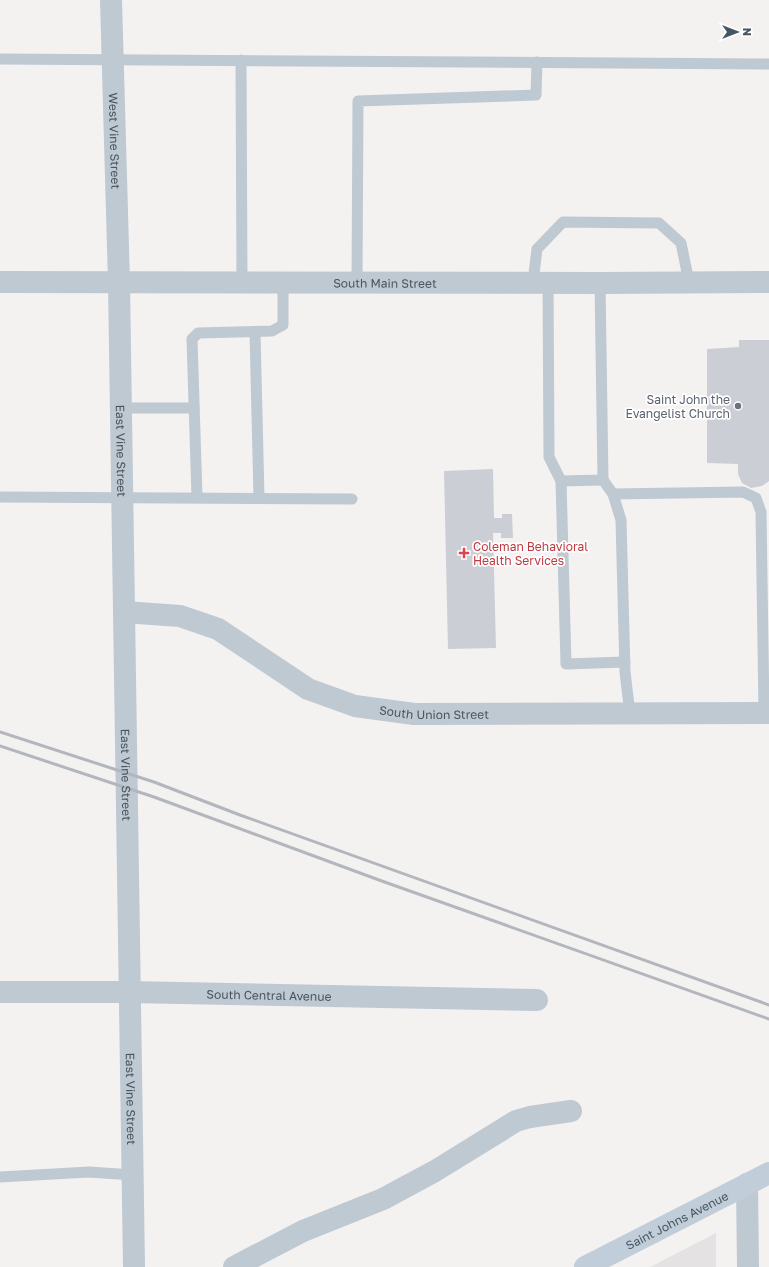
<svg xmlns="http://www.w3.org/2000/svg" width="769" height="1267" font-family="'Golos Text',sans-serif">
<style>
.education{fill:#e5e2e3}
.building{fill:#cbced4}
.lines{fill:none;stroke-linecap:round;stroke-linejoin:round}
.lane{stroke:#bec9d2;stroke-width:11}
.street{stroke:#bec9d2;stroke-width:22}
.secondary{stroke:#c1cdd9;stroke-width:22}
.rail{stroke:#b3b6bc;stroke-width:3}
.worship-dot{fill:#6b7280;stroke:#fff;stroke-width:1.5}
.health-dot{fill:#e0444e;stroke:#fff;stroke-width:1.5}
.labels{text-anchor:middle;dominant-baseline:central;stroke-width:3.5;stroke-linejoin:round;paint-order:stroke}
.street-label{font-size:12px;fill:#475561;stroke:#fff}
.worship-label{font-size:12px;fill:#5b616d;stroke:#fff;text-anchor:end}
.health-label{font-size:12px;fill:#be3a42;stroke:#fff;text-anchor:start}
</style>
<rect width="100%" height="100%" fill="#f4f1f1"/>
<polygon class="education" points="716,1233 716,1267 650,1267"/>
<g class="building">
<polygon points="739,340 769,340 769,481 762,486 751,488 742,483 738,474 738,464 707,463 707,349 739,347"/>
<polygon points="493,469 494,518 502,518 502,514 512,514 513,538 501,538 501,533 493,533 496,648 448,649 444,471"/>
</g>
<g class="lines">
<g class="lane">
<polyline points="0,59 769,64"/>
<polyline points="241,60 242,283"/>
<polyline points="357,282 358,101 536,95 537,62"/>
<polyline points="533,282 537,249 563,222 659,223 681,243 689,282"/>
<polyline points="548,282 549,457 561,481 566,664 625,662"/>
<polyline points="255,332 259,498"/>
<polyline points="121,408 194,408"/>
<polyline points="603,480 613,494 621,520 625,672 630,714"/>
<polyline points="561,481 603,480 600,283"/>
<polyline points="613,494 743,492 756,498 761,512 764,713"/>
<polyline points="0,497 352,499"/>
<polyline points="197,497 192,339 198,333 272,331 283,325 283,283"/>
<polyline points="0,1177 89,1172 133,1175"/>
</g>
<g class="street">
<path id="s1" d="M111,0L119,283L134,1267"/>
<path id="s2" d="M0,282L600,283L769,282"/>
<path id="s3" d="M124,612L180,616L218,629L308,689L355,706L414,714L769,713"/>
<path id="s4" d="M0,992H130L537,1000"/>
<polyline points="747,1184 748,1267"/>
<polyline points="234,1267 303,1231 383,1199 435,1171 516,1121 530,1117 571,1111"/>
</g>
<path class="secondary" id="s5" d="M585,1267L769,1173"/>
<g class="rail">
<polyline points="0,732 154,782 240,815 769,1005"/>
<polyline points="0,746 154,797 379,880 769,1019"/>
</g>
</g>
<circle class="worship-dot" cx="738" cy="406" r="4"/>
<path class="health-dot" d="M462 547h4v4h4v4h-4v4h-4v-4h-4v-4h4z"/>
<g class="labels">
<g class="street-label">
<text stroke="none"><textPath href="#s1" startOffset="141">West Vine Street</textPath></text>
<text stroke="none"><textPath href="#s2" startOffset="385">South Main Street</textPath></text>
<text stroke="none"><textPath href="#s1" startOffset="451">East Vine Street</textPath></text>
<text stroke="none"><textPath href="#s3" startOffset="334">South Union Street</textPath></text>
<text stroke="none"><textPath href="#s1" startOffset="775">East Vine Street</textPath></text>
<text stroke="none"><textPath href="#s4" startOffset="269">South Central Avenue</textPath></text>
<text stroke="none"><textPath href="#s1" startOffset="1099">East Vine Street</textPath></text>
<text stroke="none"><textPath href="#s5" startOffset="103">Saint Johns Avenue</textPath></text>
</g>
<g class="worship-label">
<text x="730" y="399">Saint John the<tspan x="730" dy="14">Evangelist Church</tspan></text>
</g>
<g class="health-label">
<text x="473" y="546">Coleman Behavioral<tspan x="473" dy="14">Health Services</tspan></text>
</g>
</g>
<g transform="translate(737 32) rotate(90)" stroke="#ffffff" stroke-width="3" paint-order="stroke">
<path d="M0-3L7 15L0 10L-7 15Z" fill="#475561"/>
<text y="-6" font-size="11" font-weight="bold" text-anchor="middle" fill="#475561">N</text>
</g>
</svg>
